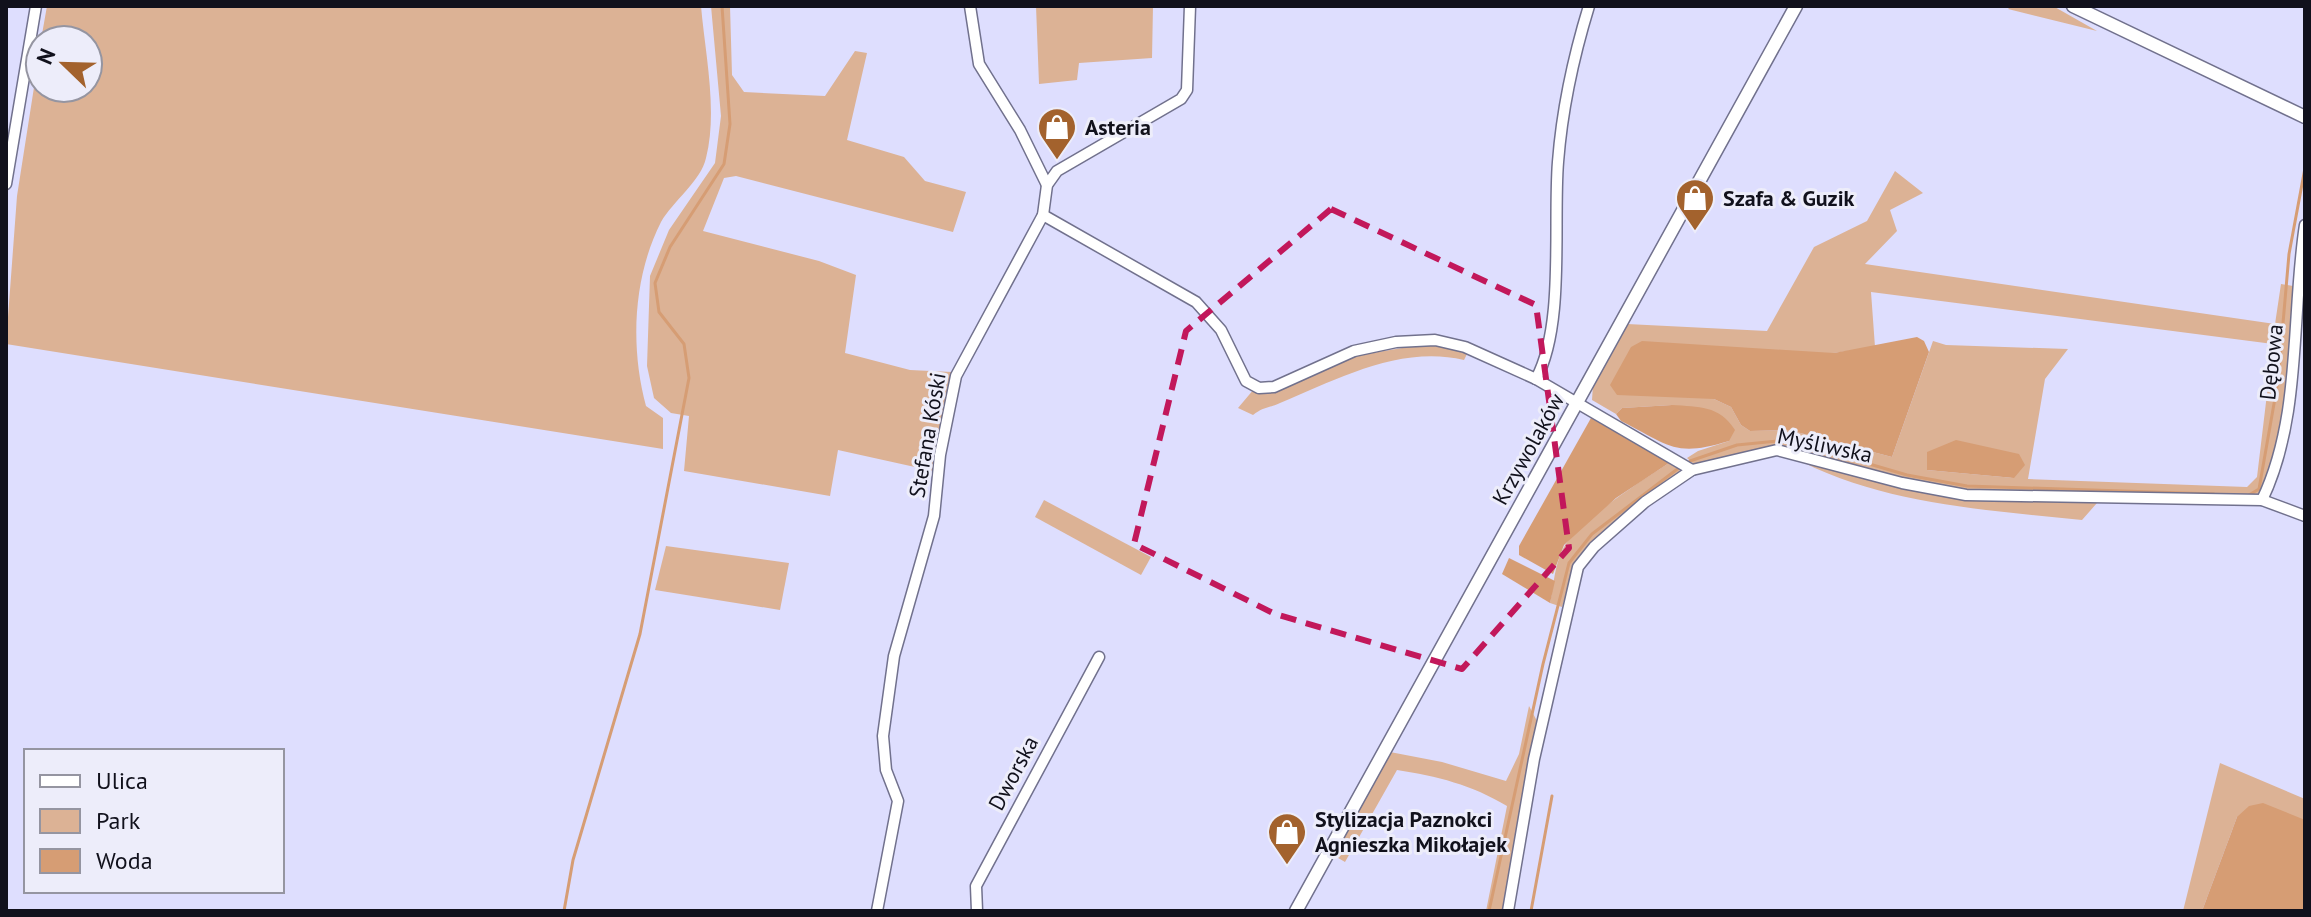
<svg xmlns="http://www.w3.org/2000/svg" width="2311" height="917" font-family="'PT Sans',sans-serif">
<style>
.green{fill:#dcb295;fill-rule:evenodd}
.water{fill:#d69d74}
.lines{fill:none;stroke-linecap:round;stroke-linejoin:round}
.stream{stroke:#d69d74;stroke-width:3}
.minor-casing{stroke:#71718d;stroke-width:13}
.tertiary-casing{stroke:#71718d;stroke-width:15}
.minor{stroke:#fff;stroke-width:10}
.tertiary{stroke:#fff;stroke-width:12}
.marked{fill:none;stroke:#c2185b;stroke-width:6;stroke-dasharray:16 10;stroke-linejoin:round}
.labels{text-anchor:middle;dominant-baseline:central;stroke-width:6;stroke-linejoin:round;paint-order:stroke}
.poi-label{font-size:22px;font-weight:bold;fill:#11111c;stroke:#ededfa;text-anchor:start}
.street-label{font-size:22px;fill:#11111c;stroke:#ededfa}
</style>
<rect width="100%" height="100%" fill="#dedefe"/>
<g class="green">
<path d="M47,6H701C705,53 718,111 706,158C701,181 673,201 661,222C633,277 630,347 646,406L663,418V449L6,344L17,196L40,49V88H88V40H41Z"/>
<polygon points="711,6 730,6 732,75 744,92 825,96 855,51 867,53 847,140 904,157 925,181 966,192 953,232 736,176 724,178 703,231 819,261 856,275 845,353 910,370 952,372 933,471 838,450 830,496 684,471 689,416 671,413 654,398 647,366 650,276 669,230 715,163 721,116"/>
<polygon points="1036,6 1153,6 1152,58 1079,63 1077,80 1039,84"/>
<polygon points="2011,6 2053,6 2097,31 2008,9"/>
<path d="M1895,171L1923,193L1890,210L1897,231L1865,264L2275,324L2281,284L2293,286C2291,324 2285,466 2262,491C2261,492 2252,497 2251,497H2126L2097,503L2082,520C1978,509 1868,504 1777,448L1695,465L1687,458L1698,451L1729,441L1672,405L1622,408L1616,414L1592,400L1593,385L1627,324L1767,331L1814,247L1867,221ZM1871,292L2273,344L2257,477L2247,487L2028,479L2045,379L2068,349L1946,345L1933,341L1892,457L1789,430L1750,431L1741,425L1731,407L1714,399L1834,353L1875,347ZM1927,452L2014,478L1927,470Z"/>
<path d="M1432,343L1467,354L1464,360C1400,345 1338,379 1280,403C1269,408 1263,407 1253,415L1238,408L1254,389L1354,356Z"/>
<path d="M1669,463L1682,472L1574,567L1562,607L1550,603C1554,584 1554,567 1563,549C1576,522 1643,480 1669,463Z"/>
<polygon points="1044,500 1151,557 1141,575 1035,517"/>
<polygon points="666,546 789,563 780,610 655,590"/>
<path d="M1529,706L1537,721L1505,911H1486L1507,806C1472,785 1437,776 1397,770L1345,862L1333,855L1390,752L1442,762L1506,781L1519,754Z"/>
<polygon points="2220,763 2305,799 2305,820 2237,817 2202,911 2183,911"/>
</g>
<g class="water">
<polygon points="1917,337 1924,341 1929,352 1892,457 1789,430 1750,431 1741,425 1731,407 1714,399 1617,395 1610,385 1631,347 1642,341 1834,353"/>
<path d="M1672,405C1699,407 1719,405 1735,430L1729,441C1674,458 1669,445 1621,421L1616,414L1622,408Z"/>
<polygon points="1591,418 1669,463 1616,498 1564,545 1553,574 1519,555 1519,546"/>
<polygon points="1956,440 2019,454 2025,465 2014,478 1927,470 1927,452"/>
<polygon points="1509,558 1555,581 1550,603 1502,574"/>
<polygon points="2263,803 2305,820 2305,911 2202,911 2237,817 2249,806"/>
</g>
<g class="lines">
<g class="stream">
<polyline points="1690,461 1737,445 1787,440 1907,475 1967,486 2214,494"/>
<polyline points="2249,495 2259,489 2278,381 2289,254 2305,168"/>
<polyline points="564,911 573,860 640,634 689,378 684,344 659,312 655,283 670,247 724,164 730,124 722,6"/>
<polyline points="1489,911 1543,664 1569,563 1592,534 1680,467"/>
<polyline points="1531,911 1552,796"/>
</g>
<g class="minor-casing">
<g id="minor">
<polyline points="970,6 979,64 1020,130 1047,185"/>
<polyline points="6,184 36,6"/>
<polyline points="1043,215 1196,302 1221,330 1246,381 1259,388 1274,387 1354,351 1396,342 1435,340 1465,347 1536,379 1692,470"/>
<path d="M1536,379C1565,326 1553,224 1558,162C1562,110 1574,55 1589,6"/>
<path d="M2262,500C2302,417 2291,315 2305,225"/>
<polyline points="877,911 898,801 886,770 883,736 894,656 934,516 940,455 956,376 1043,215 1047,185 1057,171 1181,99 1187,90 1190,6"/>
<polyline points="977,911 976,886 1099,657"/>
<polyline points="1508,911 1534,759 1578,567 1594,547 1645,502 1692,470 1777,450 1902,483 1966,495 2262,500 2305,516"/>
</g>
</g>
<g class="tertiary-casing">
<g id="tertiary">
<polyline points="2073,6 2305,117"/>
<polyline points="1296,911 1796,6"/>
</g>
</g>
<use href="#minor" class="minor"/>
<use href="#tertiary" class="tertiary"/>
</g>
<path class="marked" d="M1331,209L1536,305L1569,548L1462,669L1275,614L1134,544L1186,331Z"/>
<defs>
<g id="shop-pin" transform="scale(2)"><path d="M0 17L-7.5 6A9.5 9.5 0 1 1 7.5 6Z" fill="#a3622d" stroke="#ededfa"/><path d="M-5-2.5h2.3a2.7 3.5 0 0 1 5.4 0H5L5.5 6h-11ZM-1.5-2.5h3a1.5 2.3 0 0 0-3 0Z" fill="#fff"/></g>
</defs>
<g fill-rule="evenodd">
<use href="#shop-pin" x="1057" y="127"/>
<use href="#shop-pin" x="1695" y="198"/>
<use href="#shop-pin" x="1287" y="832"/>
</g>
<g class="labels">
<g class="poi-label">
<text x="1085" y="127">Asteria</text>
<text x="1723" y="198">Szafa &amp; Guzik</text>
<text x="1315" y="819">Stylizacja Paznokci<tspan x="1315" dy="25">Agnieszka Mikołajek</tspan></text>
</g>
<g class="street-label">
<text transform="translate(2271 362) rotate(-84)">Dębowa</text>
<text transform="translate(927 435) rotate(-80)">Stefana Kóski</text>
<text transform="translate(1825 445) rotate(12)">Myśliwska</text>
<text transform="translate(1528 449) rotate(-61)">Krzywolaków</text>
<text transform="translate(1013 773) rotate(-62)">Dworska</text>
</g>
</g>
<rect width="2311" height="917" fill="none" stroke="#11111c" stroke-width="16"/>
<rect x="24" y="749" width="260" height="144" fill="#ededfa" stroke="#9595a1" stroke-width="2"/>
<rect x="40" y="775" width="40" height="12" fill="#ffffff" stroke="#9595a1" stroke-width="2"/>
<text x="96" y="789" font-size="24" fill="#11111c">Ulica</text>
<rect x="40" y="809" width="40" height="24" fill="#dcb295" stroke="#9595a1" stroke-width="2"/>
<text x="96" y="829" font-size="24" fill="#11111c">Park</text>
<rect x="40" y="849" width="40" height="24" fill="#d69d74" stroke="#9595a1" stroke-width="2"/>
<text x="96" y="869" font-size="24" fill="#11111c">Woda</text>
<g transform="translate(64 64) rotate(293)"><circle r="38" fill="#ededfa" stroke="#9595a1" stroke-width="2"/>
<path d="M0-6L14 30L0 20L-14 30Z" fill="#a3622d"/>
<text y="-12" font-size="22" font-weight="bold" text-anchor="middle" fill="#11111c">N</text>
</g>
</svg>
